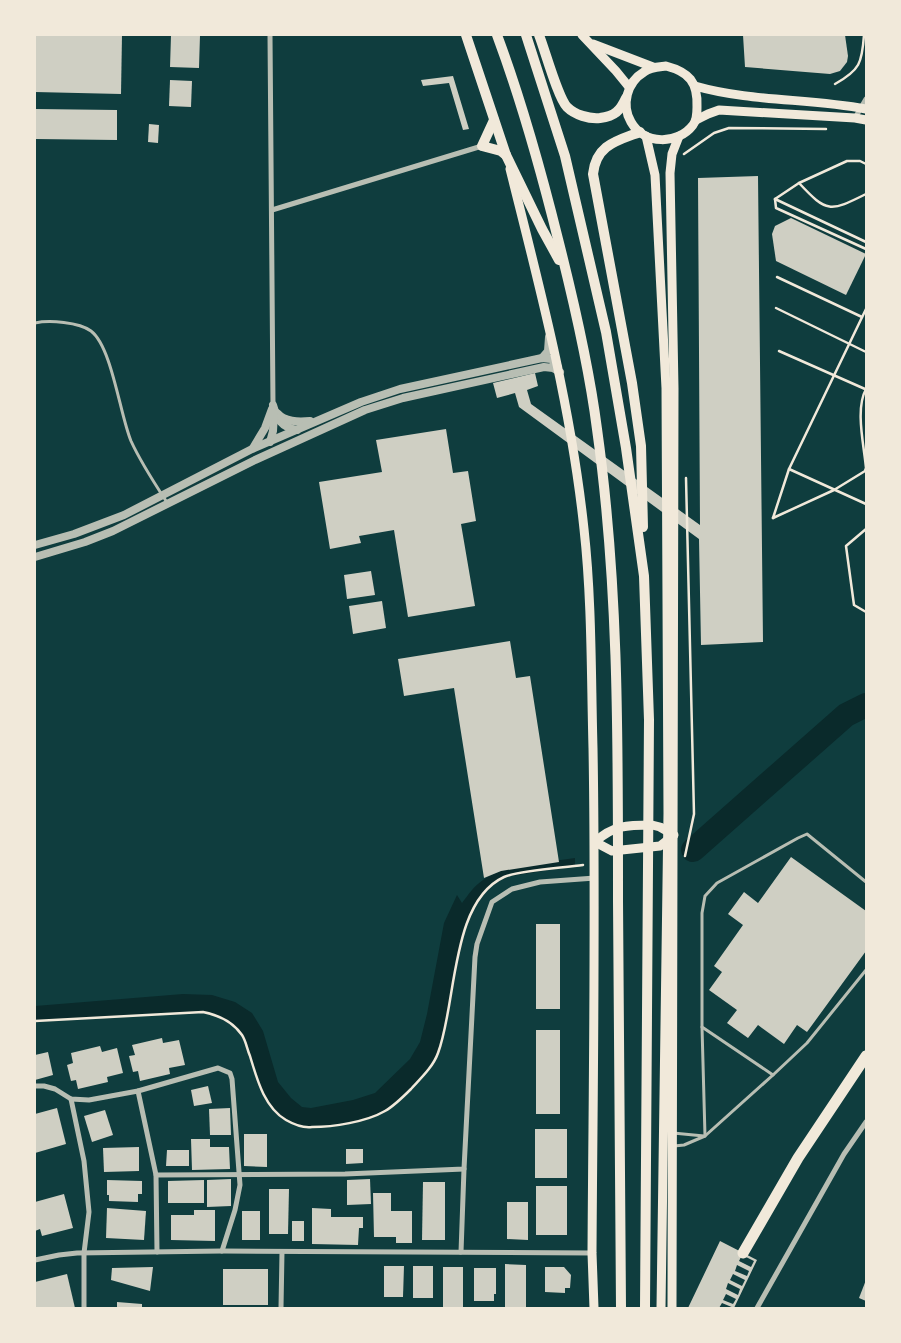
<svg xmlns="http://www.w3.org/2000/svg" width="901" height="1343" font-family="'PT Sans Narrow',sans-serif">
<style>
.water{fill:#0a2a2b}
.lines{fill:none;stroke-linecap:round;stroke-linejoin:round}
.river{stroke:#0a2a2b;stroke-width:24}
.building{fill:#cfcfc3;fill-rule:evenodd}
.path{stroke:#f1e9da;stroke-width:2.5}
.service{stroke:#b8beb3;stroke-width:3}
.minor{stroke:#b8beb3;stroke-width:5}
.tertiary{stroke:#b8beb3;stroke-width:8}
.secondary{stroke:#f1e9da;stroke-width:9}
.trunk{stroke:#f1e9da;stroke-width:10}
.motorway{stroke:#f1e9da;stroke-width:11}
</style>
<rect width="100%" height="100%" fill="#0f3d3e"/>
<path class="water" d="M575,858V866L505,877L484,892L476,904L463,934L446,1027L438,1054L427,1072L407,1093L386,1111L358,1121L310,1128L292,1123L279,1116L260,1088L243,1037L236,1028L224,1019L203,1012L35,1021V1006L183,994L212,995L235,1002L252,1013L263,1031L278,1082L291,1098L302,1107L311,1108L353,1100L375,1093L410,1059L420,1042L427,1014L444,923L457,895L462,903C468,895 474,886 483,880C503,865 550,862 575,858Z"/>
<g class="lines">
<polyline class="river" points="693,850 846,715 866,705"/>
</g>
<g class="building">
<polygon points="35,35 122,35 121,94 35,92"/>
<polygon points="171,35 200,35 199,68 170,67"/>
<polygon points="743,35 845,35 848,56 847,62 840,71 830,74 745,67"/>
<polygon points="453,76 469,129 463,130 449,83 423,86 421,80"/>
<polygon points="170,80 192,81 191,107 169,106"/>
<polygon points="35,109 117,110 117,140 35,139"/>
<polygon points="149,124 159,125 158,143 148,142"/>
<polygon points="758,176 763,642 701,645 699,539 519,407 515,393 497,398 493,383 535,373 538,386 527,390 531,404 700,525 698,178"/>
<polygon points="791,218 866,254 846,295 776,261 772,234 775,226"/>
<polygon points="446,429 453,473 468,471 476,521 461,524 475,606 408,617 394,530 359,536 361,543 330,549 319,482 382,472 376,440"/>
<polygon points="371,571 375,595 347,599 344,575"/>
<polygon points="382,601 386,628 353,634 349,606"/>
<polygon points="510,641 516,678 530,676 559,862 501,871 484,878 454,688 404,696 398,659"/>
<polygon points="791,857 866,911 866,951 807,1032 797,1025 784,1044 758,1025 748,1038 727,1023 737,1010 709,990 722,972 714,966 743,925 728,914 744,892 758,903"/>
<rect x="536" y="924" width="24" height="85"/>
<rect x="536" y="1030" width="24" height="84"/>
<polygon points="162,1038 163,1043 179,1040 185,1065 169,1068 170,1074 140,1081 138,1071 133,1072 129,1056 135,1055 132,1045"/>
<polygon points="100,1046 102,1052 117,1048 123,1073 107,1077 108,1082 78,1089 76,1080 71,1081 67,1065 73,1063 71,1053"/>
<polygon points="48,1052 53,1075 35,1080 35,1055"/>
<polygon points="208,1086 212,1103 194,1106 191,1090"/>
<polygon points="57,1108 66,1144 35,1153 35,1114"/>
<polygon points="230,1108 231,1135 210,1135 209,1109"/>
<polygon points="105,1110 113,1135 92,1142 84,1116"/>
<rect x="535" y="1129" width="32" height="49"/>
<polygon points="244,1134 267,1134 267,1167 244,1166"/>
<polygon points="191,1139 210,1139 210,1147 229,1147 230,1169 192,1170"/>
<polygon points="139,1147 139,1171 104,1172 103,1148"/>
<polygon points="346,1149 363,1149 363,1163 346,1164"/>
<polygon points="167,1150 189,1150 189,1166 166,1166"/>
<polygon points="231,1179 231,1206 207,1207 207,1180"/>
<polygon points="370,1179 371,1204 347,1205 347,1180"/>
<polygon points="107,1180 142,1181 142,1194 138,1194 138,1202 109,1201 109,1195 107,1195"/>
<polygon points="204,1180 204,1203 168,1203 168,1181"/>
<polygon points="423,1182 445,1182 445,1240 422,1240"/>
<rect x="536" y="1186" width="31" height="49"/>
<polygon points="269,1189 289,1189 288,1234 269,1234"/>
<polygon points="373,1193 391,1193 391,1211 412,1211 412,1243 396,1243 396,1237 374,1237"/>
<polygon points="64,1194 73,1228 42,1236 40,1229 35,1231 35,1202"/>
<polygon points="507,1202 528,1202 528,1240 507,1239"/>
<polygon points="107,1208 146,1211 144,1240 106,1238"/>
<polygon points="312,1208 331,1209 331,1217 363,1217 363,1228 359,1228 358,1245 312,1244"/>
<polygon points="194,1210 215,1210 215,1241 171,1240 171,1215 194,1215"/>
<rect x="242" y="1211" width="18" height="29"/>
<rect x="292" y="1221" width="12" height="20"/>
<path d="M720,1241L757,1260L734,1308L722,1303L719,1308H688ZM742,1255L754,1261L751,1267L739,1261ZM737,1265L749,1271L747,1276L735,1271ZM733,1274L745,1280L742,1286L730,1280ZM728,1283L740,1289L738,1295L726,1289ZM726,1294L736,1299L733,1304L723,1300Z"/>
<polygon points="505,1264 526,1265 526,1308 505,1308"/>
<polygon points="384,1266 404,1266 403,1297 384,1297"/>
<rect x="413" y="1266" width="20" height="32"/>
<polygon points="153,1267 150,1291 111,1280 112,1268"/>
<rect x="443" y="1267" width="20" height="41"/>
<polygon points="545,1267 564,1267 571,1275 570,1288 565,1288 565,1293 545,1292"/>
<polygon points="474,1268 496,1268 496,1294 494,1294 494,1301 474,1301"/>
<rect x="223" y="1269" width="45" height="36"/>
<polygon points="67,1274 75,1308 35,1308 35,1282"/>
<polygon points="866,1280 866,1301 859,1298"/>
<polygon points="117,1302 142,1304 142,1308 117,1308"/>
</g>
<g class="lines">
<g class="path">
<path d="M835,84C860,70 862,63 864,35"/>
<polyline points="684,154 714,133 729,128 826,129"/>
<path d="M799,183C827,213 830,212 866,194"/>
<polyline points="775,199 776,208 866,249"/>
<polyline points="775,199 799,183 847,161 860,161 866,164"/>
<polyline points="775,199 866,242"/>
<polyline points="777,277 862,317"/>
<polyline points="776,308 866,352"/>
<polyline points="779,351 865,389"/>
<polyline points="789,469 866,504"/>
<polyline points="773,518 789,469 866,309"/>
<path d="M773,518L834,490L865,471L866,468C864,445 855,409 866,389"/>
<polyline points="866,529 846,546 854,605 866,612"/>
<polyline points="685,856 694,814 686,478"/>
<path d="M35,1021L203,1012C218,1015 233,1022 242,1035C246,1041 247,1049 250,1056C257,1079 264,1107 286,1120C293,1124 304,1128 312,1127C333,1127 366,1122 385,1111C394,1106 404,1096 411,1089C421,1078 433,1067 438,1053C457,1003 450,902 504,877C521,870 563,868 583,865"/>
</g>
<g class="service">
<path d="M35,323C49,320 79,322 91,331C112,347 120,415 131,441C141,463 155,484 168,504"/>
<polyline points="702,1027 705,1136"/>
<polyline points="773,1075 702,1027 702,913 705,896 717,883 798,838 807,834 866,882"/>
<polyline points="673,1133 704,1136"/>
<polyline points="674,1146 684,1145 705,1136 773,1075 807,1043 866,970"/>
</g>
<g class="minor">
<polyline points="270,35 273,405"/>
<polyline points="855,118 866,99"/>
<polyline points="272,210 482,146"/>
<polyline points="35,1086 44,1086 55,1089 71,1099 89,1100 138,1091 218,1068 230,1073 232,1079 240,1185 235,1210 222,1251"/>
<polyline points="138,1091 156,1175 157,1252"/>
<polyline points="71,1099 84,1161 89,1212 84,1253 84,1308"/>
<polyline points="156,1175 345,1174 464,1169 475,957 477,944 492,902 512,889 540,882 595,878"/>
<polyline points="461,1252 464,1169"/>
<polyline points="35,1260 59,1255 77,1253 222,1251 592,1253"/>
<polyline points="281,1308 282,1252"/>
<polyline points="757,1308 844,1154 866,1122"/>
</g>
<g class="tertiary">
<polyline points="542,358 548,351 549,337"/>
<path d="M273,405C277,419 281,427 297,430"/>
<path d="M277,413C285,422 298,422 310,421"/>
<polyline points="270,442 273,431 274,414"/>
<polyline points="253,448 265,428 272,409"/>
<polyline points="35,545 74,534 124,515 252,449 361,402 400,389 542,358 551,359 558,367"/>
<polyline points="35,557 85,542 113,531 255,460 365,410 403,398 544,367 553,368 560,372"/>
</g>
<g class="secondary">
<polyline points="582,35 616,71 629,87"/>
<polyline points="593,44 653,67"/>
<path d="M666,66C689,72 698,82 697,107C697,113 697,120 693,125C678,145 644,145 631,122C621,105 627,82 644,72C650,67 658,67 666,66Z"/>
<path d="M695,86C751,102 809,98 866,109"/>
<polyline points="696,120 708,114 719,110 855,118 866,120"/>
<polyline points="646,136 655,175 666,388 668,813 661,1308"/>
<path d="M510,169C540,288 571,406 584,529C592,601 591,675 593,748C596,916 593,1085 592,1253L594,1308"/>
<path d="M652,825L660,827L674,835L660,846L612,851L595,842C613,825 628,825 652,825Z"/>
<polyline points="672,1308 674,388 670,173 672,154 679,136"/>
</g>
<g class="trunk">
<polyline points="466,35 506,155 542,229 559,260"/>
<path d="M497,35C522,102 541,171 558,239C574,302 589,366 597,429C619,586 618,743 618,901C618,1036 620,1172 621,1308"/>
<polyline points="526,35 565,156 606,332 626,448 644,576 649,720 645,1308"/>
<path d="M539,35C545,50 558,98 567,107C575,115 589,119 600,118C615,116 620,111 626,98"/>
<polyline points="494,120 482,146 501,151 506,155"/>
<path d="M640,132C616,141 596,145 593,174L632,383L641,446L643,527"/>
</g>
<polyline class="motorway" points="743,1253 798,1158 866,1056"/>
</g>
<rect width="901" height="1343" fill="none" stroke="#f1e9da" stroke-width="72"/>
</svg>
